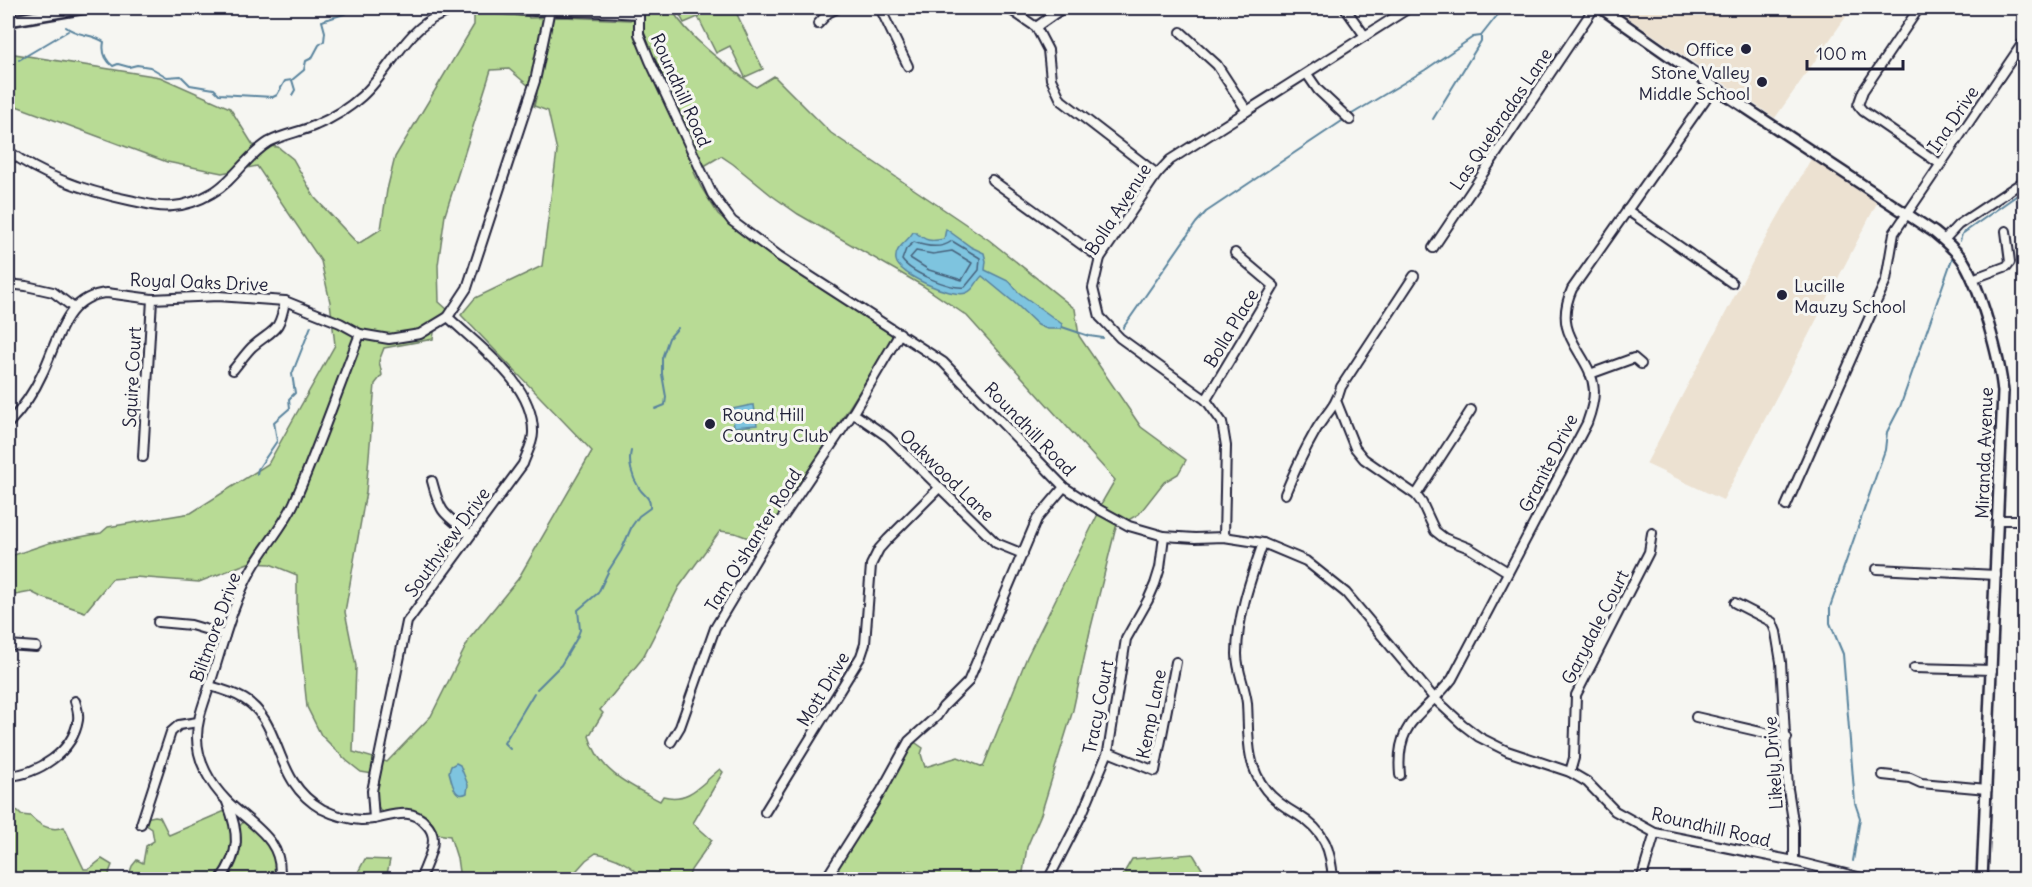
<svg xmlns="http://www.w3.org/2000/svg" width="2032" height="887" font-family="Delius,sans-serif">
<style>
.built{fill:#ece1d1}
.green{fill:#b8db95;stroke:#6d7e68;stroke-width:1.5;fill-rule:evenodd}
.water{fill:#7ec4df;stroke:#59839d;stroke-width:1.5}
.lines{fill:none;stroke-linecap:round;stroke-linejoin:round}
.shore{stroke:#47637d;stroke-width:1.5}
.stream{stroke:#59839d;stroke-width:2}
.minor-casing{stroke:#22223b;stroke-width:12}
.tertiary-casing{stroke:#22223b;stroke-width:14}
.minor{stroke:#f6f6f2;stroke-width:8}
.tertiary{stroke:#f6f6f2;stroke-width:9}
.poi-dot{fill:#22223b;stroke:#f6f6f2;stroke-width:2}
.labels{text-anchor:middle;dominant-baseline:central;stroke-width:6;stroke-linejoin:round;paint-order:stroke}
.poi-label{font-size:18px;fill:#22223b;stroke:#f6f6f2;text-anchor:end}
.street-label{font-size:18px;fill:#22223b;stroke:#f6f6f2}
</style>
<rect width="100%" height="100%" fill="#f6f6f2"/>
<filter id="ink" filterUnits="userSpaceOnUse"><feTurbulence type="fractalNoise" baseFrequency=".0167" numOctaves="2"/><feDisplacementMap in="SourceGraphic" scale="12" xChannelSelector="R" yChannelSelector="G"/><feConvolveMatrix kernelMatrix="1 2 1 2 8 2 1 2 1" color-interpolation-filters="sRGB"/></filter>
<g filter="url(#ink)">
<g class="built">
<polygon points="1630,8 1852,8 1775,118 1625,16"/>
<polygon points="1811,159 1877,203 1723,500 1646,464 1760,248"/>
</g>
<g class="green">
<path d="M646,8H671C689,39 727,66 756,87L774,76L831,133L989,240L1075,309L1079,336L1141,427L1186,460L1178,474L1164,482L1139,514L1116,527L1090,631L1073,710L1041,814L1027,847L1022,879H941L936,875L909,870L902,879H828L913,741L923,748L921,754L925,767L958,757L983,767L1027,657L1097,516L1101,504L1115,480L967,316L923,286L798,214L771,195L733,164L721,156L694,172L701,187L718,214L749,241L892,333L894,338L762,543L735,533L720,531L679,587L642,659L600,710L603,713L589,736C599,772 629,785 660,801L663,796C689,803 701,784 720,769L723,772L693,823L712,840L691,870L688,879H643C633,865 613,856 596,853L586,860L569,879H460L457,858L450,836L437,834C428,805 408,809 383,813C372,804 377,787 379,775L361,772L347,761L321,735L307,707L297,611V575L270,564L248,563L199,582L135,577L112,579L85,612L41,597L31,592L15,595L8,593V557L49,543L101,533L108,527L191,513L268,464L335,345L330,302L321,261L257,166L222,173L167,162L8,103V53L160,77L230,108L253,145L278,147L293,159L315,198L358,244L381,229L387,190L395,157L474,25V13L528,16L529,18L564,17L630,20L645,11ZM509,69L537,93L534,106L548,111L557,151L542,266L475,298L461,315L592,451L518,579L470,638L431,716L387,762L353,752L356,666L345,612L366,492L375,384L382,375L379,361L384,348L433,339L436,320L448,310L439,302L438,265L445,215L491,70Z"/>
<polygon points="676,8 734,8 763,69 745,77 730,46 716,53 698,17 684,23"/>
<path d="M15,809L21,815L30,816C39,825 51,832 64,827L84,869H89L102,859L112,865L109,873L112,879H8V810Z"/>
<path d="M225,811C237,838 232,858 215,879L131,880L128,878L132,866L137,860L143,863L146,846L154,841L152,829L145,824V818L155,816L160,817L169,835Z"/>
<path d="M243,822H246C266,840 279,850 275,879L223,880L239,835V827Z"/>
<polygon points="1193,854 1208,879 1118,879 1121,878 1132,859"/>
<polygon points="365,859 390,860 386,879 338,879 357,874"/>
</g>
<g class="water">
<path d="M946,229L971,247L984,253L986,261L985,270L1010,282L1018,292L1062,324L1061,329H1047L1038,325L1017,305L982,276C976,281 975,290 966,293C952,298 898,275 896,260C894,247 908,242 913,232H915C926,241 930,242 944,239Z"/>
<polygon points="751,405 754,405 757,425 734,427 732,409"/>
<path d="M456,763L460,765L468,785L467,793C454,800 452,782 449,772L451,766Z"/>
</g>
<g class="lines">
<g class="shore">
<path d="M952,241L980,258L979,270L965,287C950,289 911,273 902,260L906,249L914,242C927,247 941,249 952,241Z"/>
<polygon points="952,251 972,263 962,280 929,270 910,258 916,251 933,254"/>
</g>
<g class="stream">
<path d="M66,27C77,36 93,34 104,42C102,52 105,60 113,66L118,64L129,67L137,65L150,67L167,77L181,76L190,85L214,89L219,94L273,97L277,95L285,81L292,80L304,70L306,61L312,58L319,45L324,41L325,32L322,21L344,14L356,8"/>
<polyline points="19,60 68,31"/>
<polyline points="292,95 295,90 292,80"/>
<polyline points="1352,114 1425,70 1473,37 1481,36 1503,8"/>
<polyline points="1433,119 1481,41 1481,36"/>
<polyline points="1960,241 1962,234 2016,196 2024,193"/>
<polyline points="1062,327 1089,336 1103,338"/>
<polyline points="1123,328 1196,223 1206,212 1342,121"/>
<polyline points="655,409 665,405 666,397 662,374 662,358 669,338 678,328"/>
<polyline points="257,474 258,469 277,441 274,422 290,408 289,399 295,393 292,374 311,326"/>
<path d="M537,689L561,665L577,638L580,630L578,610L598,593L609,570L621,551L632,526L639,516L650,508C651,497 644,496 639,488C632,477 628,463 631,451"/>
<polyline points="510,749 504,743 534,693"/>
<polyline points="1853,861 1860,818 1855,803 1843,654 1830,623 1830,607 1885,450 1887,432 1900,407 1952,259"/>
</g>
<g class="minor-casing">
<g id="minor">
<polyline points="639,8 639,34 650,61 712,194 732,221 779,256 943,362 1064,487 1098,509 1129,526 1164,536 1195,538 1224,537 1263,543 1306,561 1346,593 1434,698 1462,724 1479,737 1507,751 1570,772 1587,782 1615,811 1655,833 1794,861 1870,880"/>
<polyline points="880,8 908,66"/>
<polyline points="1008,8 1036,27 1048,50 1051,79 1061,100 1157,174"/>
<polyline points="1345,8 1365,36"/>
<polyline points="1919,8 1863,91 1858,105 1863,111 1940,164"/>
<polyline points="818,24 828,13 838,8"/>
<polyline points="1036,27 1063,8"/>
<polyline points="1181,32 1217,65 1247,111"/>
<polyline points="1307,74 1318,90 1350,120"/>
<path d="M8,151C44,177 85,191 129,200C143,203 158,208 173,206C187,205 200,200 212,193C234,181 247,155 269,142C284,134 301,132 316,125C333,118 349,108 362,96C390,71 405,30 440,15C469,1 504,11 534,11C569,10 604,12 639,14"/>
<polyline points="992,180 1100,258"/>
<polyline points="1627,210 1732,283"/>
<polyline points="1944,240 1958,225 2024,181"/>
<polyline points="1433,248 1594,8"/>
<polyline points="1972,279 2007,266 2010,262 2006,231"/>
<polyline points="8,284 26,286 53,292 74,308"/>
<path d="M233,370C239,363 245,354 252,347C274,328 279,334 285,301"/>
<polyline points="1590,374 1634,358 1641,364"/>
<polyline points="1206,400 1274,286 1235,253"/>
<polyline points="1337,403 1355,448 1364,459 1416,495 1422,503 1435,531 1444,538 1469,548 1508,572"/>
<polyline points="853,413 888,437 996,543 1023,554"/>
<path d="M8,424C21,410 34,392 42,374C58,342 64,296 107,293L152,299L218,296L285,301L340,323L360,334L389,339L420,334L448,317L467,288L535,81L550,9"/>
<polyline points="143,457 152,299"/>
<path d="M432,481C441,515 443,513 470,534"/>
<path d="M1285,494C1294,472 1304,451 1316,430C1326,413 1336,407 1341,387L1414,276"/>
<polyline points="1416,495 1471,410"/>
<polyline points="1786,506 1886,280 1894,233 2024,41"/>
<polyline points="1998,520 2024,520"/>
<polyline points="1224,537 1226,446 1222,422 1206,400 1120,338 1104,321 1100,317 1093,288 1100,258 1157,174 1170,160 1409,8"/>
<path d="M1263,543C1251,578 1237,617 1237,654C1237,671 1245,686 1247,703C1249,734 1245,764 1266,790C1275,801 1286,808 1298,815C1325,831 1331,850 1333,880"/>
<polyline points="1877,569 1996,575"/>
<polyline points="1735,603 1772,622 1776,632 1781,662 1788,789 1794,827 1794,861"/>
<polyline points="158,622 191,625 225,635"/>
<polyline points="8,645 36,647"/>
<polyline points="1914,668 1992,670"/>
<path d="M210,686C221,689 234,693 244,699C284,723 272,781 322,809C334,815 348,819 361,820C383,821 409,803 426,824C430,828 433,834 433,840C433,853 424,868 420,880"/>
<polyline points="1696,717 1787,738"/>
<polyline points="671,742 680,727 715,628 765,544 853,413 900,333"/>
<polyline points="1108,752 1155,771 1176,662"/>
<polyline points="1570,772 1574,758 1576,695 1649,552 1652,533"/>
<path d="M1400,775C1395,720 1423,716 1452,679L1587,423C1591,412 1594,402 1594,391C1592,352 1550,339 1572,289L1714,87"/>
<polyline points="1883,775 1910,778 1921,783 1987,789"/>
<path d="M8,776C38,774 73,752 78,720C79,713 77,707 75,701"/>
<polyline points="765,812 861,656 865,644 871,565 879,549 888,539 939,488"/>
<path d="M374,819L372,791L407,622L523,464C526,455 533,443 533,433C534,384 480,348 448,317"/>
<polyline points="141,824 171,732 179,725 198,722"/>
<path d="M220,880C241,852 239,833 227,802"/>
<path d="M279,880C286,840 250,824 227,801C210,784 197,761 197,737C197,718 205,701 210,684C222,647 233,602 252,569C265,546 283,527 294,503C318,448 338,390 360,334"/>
<polyline points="825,880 882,790 909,741 937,716 943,707 968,682 1037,519 1064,487"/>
<polyline points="1048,880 1082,814 1108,752 1126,639 1148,600 1155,584 1160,568 1164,536"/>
<polyline points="1641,880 1655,833"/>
</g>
</g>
<g class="tertiary-casing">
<g id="tertiary">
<path d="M1601,8L1714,87L1934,232C1945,241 1956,250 1964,262C1981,290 2000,359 2003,392L1982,880"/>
<polyline points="8,21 85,8"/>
</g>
</g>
<use href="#minor" class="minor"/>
<use href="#tertiary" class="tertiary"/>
</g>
</g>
<g class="poi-dot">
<circle cx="1746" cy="49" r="6"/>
<circle cx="1762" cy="82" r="6"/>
<circle cx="1782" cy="295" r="6"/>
<circle cx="710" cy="424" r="6"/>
</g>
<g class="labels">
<g class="poi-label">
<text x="1734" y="49">Office</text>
<text x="1750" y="72">Stone Valley<tspan x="1750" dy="21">Middle School</tspan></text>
<text x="1794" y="285" text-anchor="start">Lucille<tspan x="1794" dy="21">Mauzy School</tspan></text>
<text x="722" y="414" text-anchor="start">Round Hill<tspan x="722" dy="21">Country Club</tspan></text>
</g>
<g class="street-label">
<text transform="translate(681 90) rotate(66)">Roundhill Road</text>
<text transform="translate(1501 119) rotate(-56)">Las Quebradas Lane</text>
<text transform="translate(1953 119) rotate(-56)">Ina Drive</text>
<text transform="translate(1118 209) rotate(-57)">Bolla Avenue</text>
<text transform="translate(199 282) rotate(2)">Royal Oaks Drive</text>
<text transform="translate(1231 328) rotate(-59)">Bolla Place</text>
<text transform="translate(132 377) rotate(-87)">Squire Court</text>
<text transform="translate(1030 429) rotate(46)">Roundhill Road</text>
<text transform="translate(1984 453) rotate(-88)">Miranda Avenue</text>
<text transform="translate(1548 463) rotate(-63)">Granite Drive</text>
<text transform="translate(947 475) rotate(44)">Oakwood Lane</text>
<text transform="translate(753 540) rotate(-58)">Tam O'shanter Road</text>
<text transform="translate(447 542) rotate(-54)">Southview Drive</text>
<text transform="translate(215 627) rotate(-70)">Biltmore Drive</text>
<text transform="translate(1595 627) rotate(-63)">Garydale Court</text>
<text transform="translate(823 689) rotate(-59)">Mott Drive</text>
<text transform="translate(1098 707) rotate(-79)">Tracy Court</text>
<text transform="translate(1151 714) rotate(-79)">Kemp Lane</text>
<text transform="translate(1773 763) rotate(-94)">Likely Drive</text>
<text transform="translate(1711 827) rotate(13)">Roundhill Road</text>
</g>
</g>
<rect width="2032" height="887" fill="none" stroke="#f6f6f2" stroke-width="30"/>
<rect x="15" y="15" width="2002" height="857" fill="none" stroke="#22223b" stroke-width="2" filter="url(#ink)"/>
<path d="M1807 60v9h96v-9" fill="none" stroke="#22223b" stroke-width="3"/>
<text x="1816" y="60" font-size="18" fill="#22223b" stroke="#f6f6f2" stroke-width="4.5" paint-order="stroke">100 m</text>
</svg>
